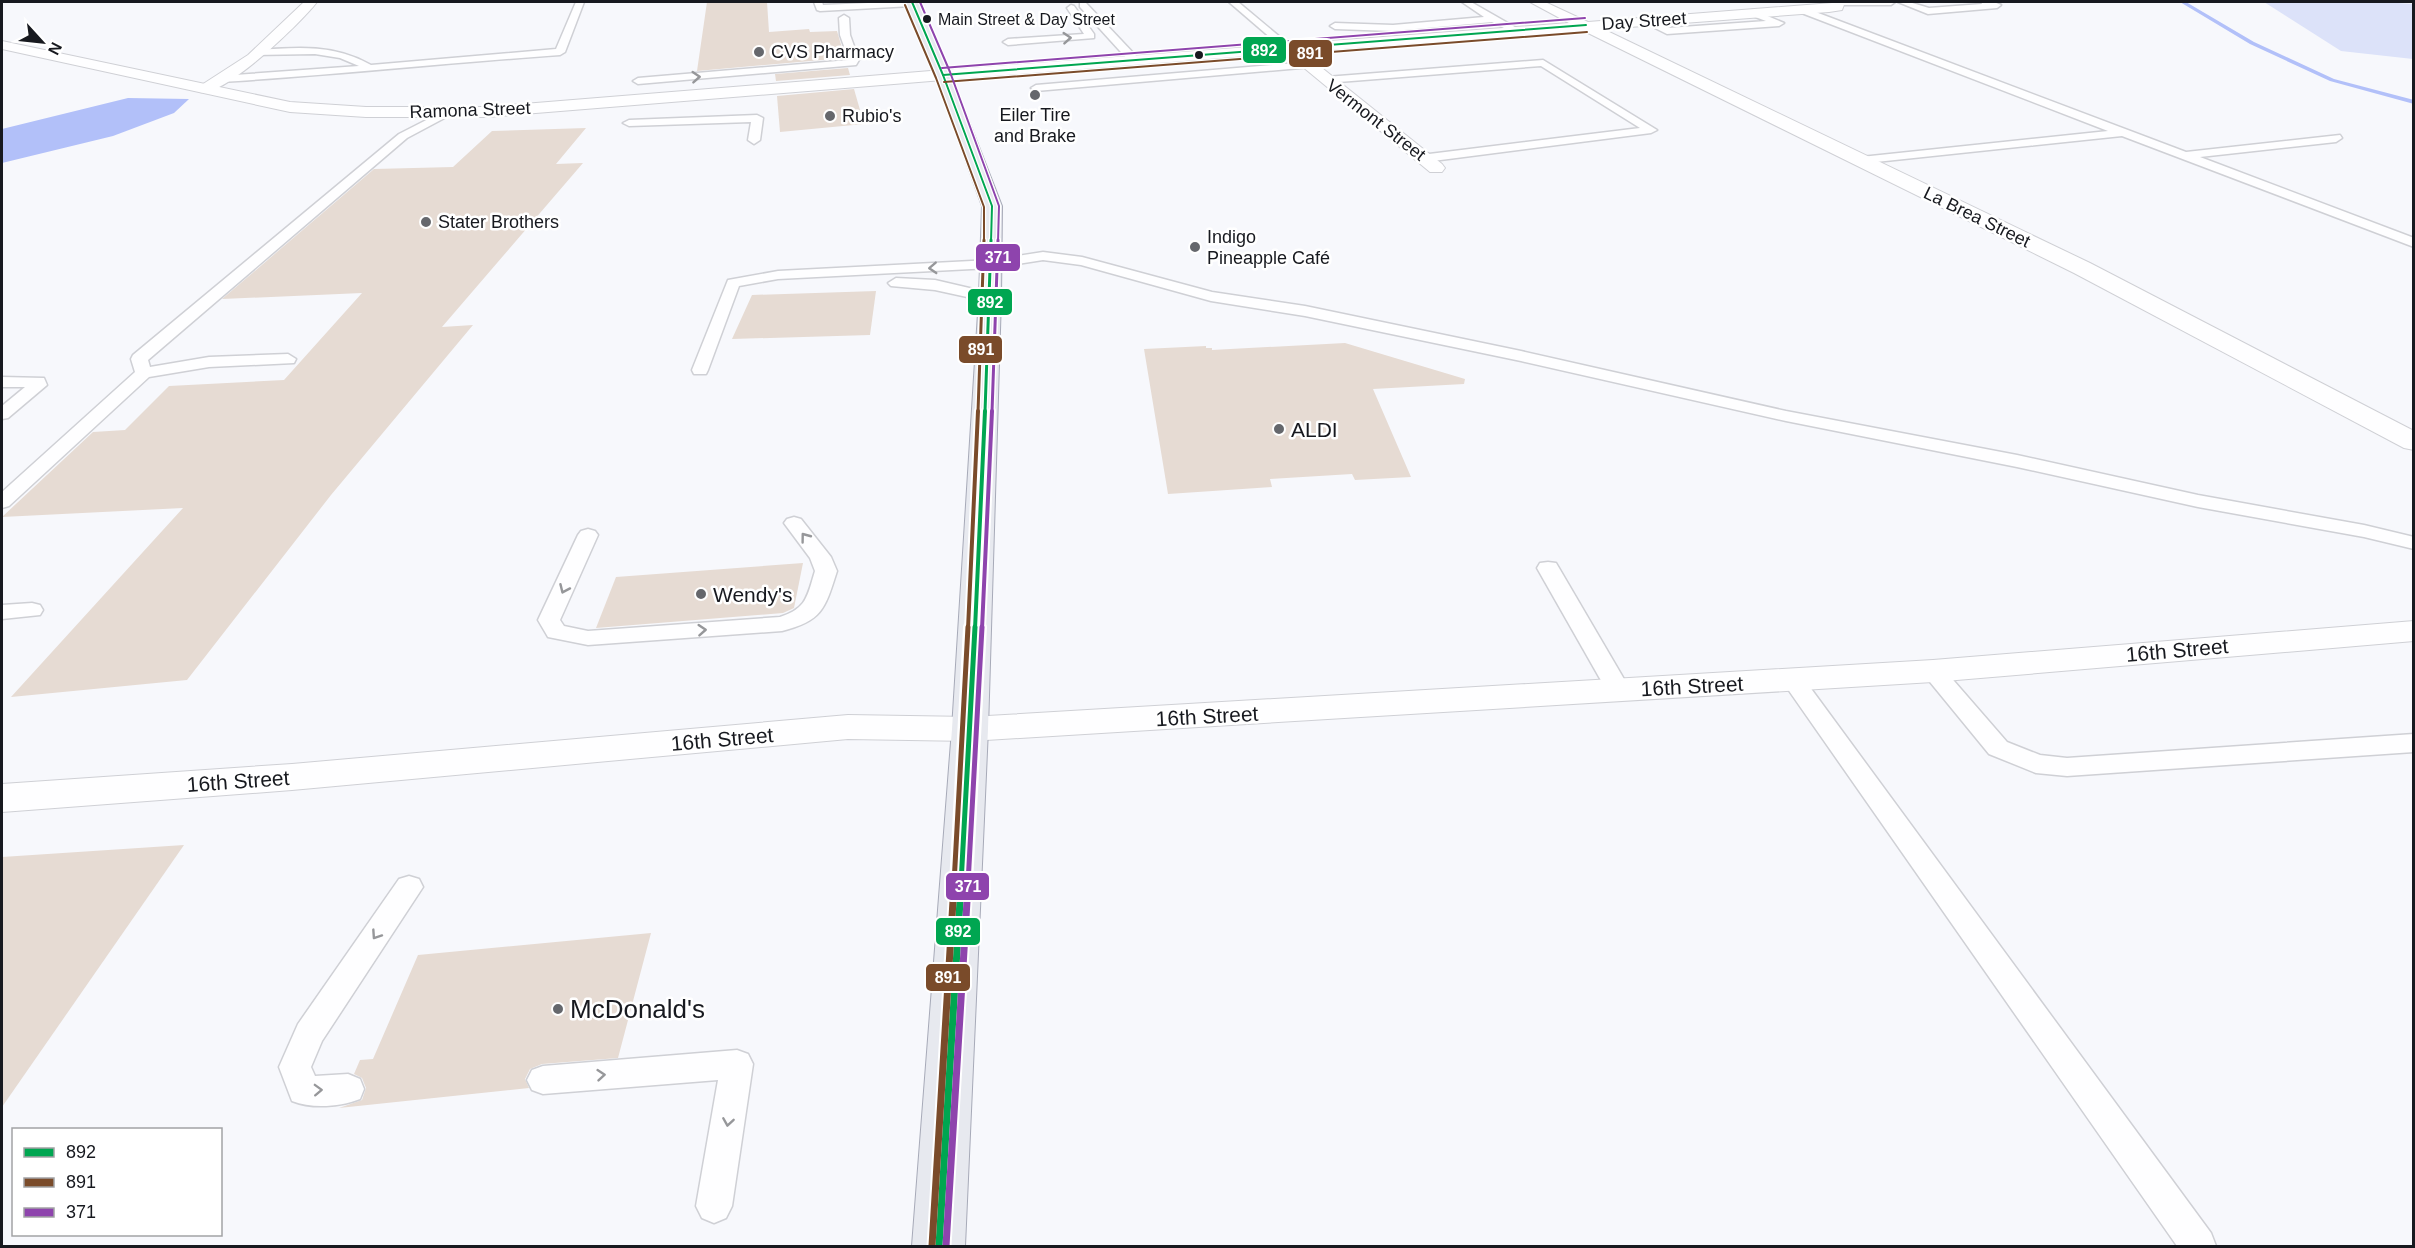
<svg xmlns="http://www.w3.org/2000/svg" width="2415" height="1248" font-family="Helvetica,sans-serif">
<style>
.green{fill:#dce2f9}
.water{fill:#b2c0f9}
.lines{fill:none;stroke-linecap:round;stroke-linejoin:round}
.stream{fill:#b2c0f9;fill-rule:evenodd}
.building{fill:#e6dbd3}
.service-casing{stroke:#cfd0d5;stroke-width:3}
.minor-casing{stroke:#cfd0d5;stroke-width:2}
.secondary-casing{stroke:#cfd0d5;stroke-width:2}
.primary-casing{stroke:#a7aab8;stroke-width:2}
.service{fill:#fefeff;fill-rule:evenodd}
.minor{fill:#fefeff;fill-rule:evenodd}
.secondary{fill:#fefeff;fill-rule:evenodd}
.primary{fill:#e7e9ef;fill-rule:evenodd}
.bus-1-far4-casing{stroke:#fff;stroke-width:4.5}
.bus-1-far3-casing{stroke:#fff;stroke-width:6}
.bus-1-far2-casing{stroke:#fff;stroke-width:8}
.bus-1-far1-casing{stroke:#fff;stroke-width:10}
.bus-1-casing{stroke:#fff;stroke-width:11}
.bus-2-far4-casing{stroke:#fff;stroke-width:4.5}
.bus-2-far3-casing{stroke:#fff;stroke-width:6}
.bus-2-far2-casing{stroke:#fff;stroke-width:8}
.bus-2-far1-casing{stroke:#fff;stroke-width:10}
.bus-2-casing{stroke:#fff;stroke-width:11}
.bus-3-far4-casing{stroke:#fff;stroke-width:4.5}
.bus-3-far3-casing{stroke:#fff;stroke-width:6}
.bus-3-far2-casing{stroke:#fff;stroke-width:8}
.bus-3-far1-casing{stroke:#fff;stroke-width:10}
.bus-3-casing{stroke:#fff;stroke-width:11}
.bus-1-far4{stroke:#00a651;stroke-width:2}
.bus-1-far3{stroke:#00a651;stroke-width:3}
.bus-1-far2{stroke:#00a651;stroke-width:4}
.bus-1-far1{stroke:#00a651;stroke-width:5}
.bus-1{stroke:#00a651;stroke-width:7}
.bus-2-far4{stroke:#7a4b2a;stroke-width:2}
.bus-2-far3{stroke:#7a4b2a;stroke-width:3}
.bus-2-far2{stroke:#7a4b2a;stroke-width:4}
.bus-2-far1{stroke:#7a4b2a;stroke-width:5}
.bus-2{stroke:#7a4b2a;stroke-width:7}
.bus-3-far4{stroke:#8e44ad;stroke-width:2}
.bus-3-far3{stroke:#8e44ad;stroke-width:3}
.bus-3-far2{stroke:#8e44ad;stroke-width:4}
.bus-3-far1{stroke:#8e44ad;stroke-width:5}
.bus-3{stroke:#8e44ad;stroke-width:7}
.oneway{stroke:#96979a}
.bus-dot{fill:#17191f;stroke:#fff;stroke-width:2}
.poi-dot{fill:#65676c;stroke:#fff;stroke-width:2}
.labels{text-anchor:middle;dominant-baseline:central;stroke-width:5;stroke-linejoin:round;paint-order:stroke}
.far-bus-label{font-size:16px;fill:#17191f;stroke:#fff;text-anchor:start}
.far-street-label{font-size:18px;fill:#17191f;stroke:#fff}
.far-poi-label{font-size:18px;fill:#17191f;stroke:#fff;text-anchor:start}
.poi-label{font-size:21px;fill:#17191f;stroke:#fff;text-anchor:start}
.street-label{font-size:21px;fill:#17191f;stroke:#fff}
.near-poi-label{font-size:26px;fill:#17191f;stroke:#fff;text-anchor:start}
.line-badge{stroke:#fff;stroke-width:2}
.badge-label{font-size:16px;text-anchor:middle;font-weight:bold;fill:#fff}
</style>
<rect width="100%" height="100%" fill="#f7f8fc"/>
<polygon class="green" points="2264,2 2383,2 2413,4 2413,59 2341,51"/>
<polygon class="water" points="128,98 189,99 174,113 113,136 2,163 2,129"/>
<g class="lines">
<polygon class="stream" points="2180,2 2186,2 2254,42 2334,79 2414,100 2414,104 2330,81 2250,44"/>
</g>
<g class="building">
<polygon points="707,2 767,2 769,32 809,29 810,32 837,31 845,58 697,71"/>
<polygon points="848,68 850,75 776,81 775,74"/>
<polygon points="854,89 864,124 780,132 777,96"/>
<polygon points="586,128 556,164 583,163 442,327 473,325 331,495 187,680 11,697 183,508 2,517 93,432 125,430 169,386 284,380 362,293 222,299 374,169 453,167 492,131"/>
<polygon points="876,291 870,335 732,339 752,295"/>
<polygon points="1345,343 1465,379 1464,384 1373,389 1411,477 1355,480 1352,474 1270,479 1272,487 1168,494 1144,349 1206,346 1206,348 1212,348 1212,350"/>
<polygon points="803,563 794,608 783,613 596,628 616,577"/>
<polygon points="184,845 2,1107 2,857"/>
<polygon points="651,933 618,1058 542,1064 530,1069 525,1079 529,1088 339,1108 362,1100 366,1088 362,1078 354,1074 360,1060 373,1059 418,955"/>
</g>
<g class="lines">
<g class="service-casing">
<g id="service">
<path d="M576,2H584L565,52L560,55C447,63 334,75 221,82L216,79L221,76L359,66L340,58L315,54L254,55L253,53L258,50C297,47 335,44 371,65L556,49Z"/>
<polygon points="814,2 822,2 823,5 891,2 916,3 912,6 820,11 817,10"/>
<polygon points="1229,2 1238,2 1292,47 1292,51 1286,51"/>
<polygon points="1462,2 1471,2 1520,30 1512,32 1492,22 1393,31 1335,29 1330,26 1335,23 1393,25 1484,17"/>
<polygon points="1834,2 1895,2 1891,5 1838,5"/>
<polygon points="1898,2 1909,2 1929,8 1982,4 1981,2 1994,2 2001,5 1997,8 1928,14"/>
<polygon points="1080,3 1086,3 1138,58 1138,62 1130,62 1080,7"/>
<polygon points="1071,5 1074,6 1094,34 1094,38 1008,45 1003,42 1008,39 1084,34 1067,8"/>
<polygon points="1799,8 1805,8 2186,152 2340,135 2342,138 2336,142 2200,157 2414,238 2414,247 2122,136 1857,164 1855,161 1861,157 2108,131 1799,12"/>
<polygon points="1753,10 1784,23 1779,26 1667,34 1641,21 1649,19 1668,28 1766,21 1750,15 1750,11"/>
<polygon points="844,15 849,18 850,35 859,60 856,65 638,84 633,81 638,78 849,60 840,35 839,18"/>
<polygon points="1543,60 1657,130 1651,133 1425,162 1421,161 1421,155 1640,128 1541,66 1326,83 1321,80 1326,77"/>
<polygon points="1308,62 1312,63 1312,67 1036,91 1031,88 1036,85"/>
<polygon points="448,109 454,112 452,114 407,138 148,360 150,367 209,357 288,354 296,359 294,363 209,367 149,377 9,506 2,508 2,492 135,372 131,359 133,355 399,134"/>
<polygon points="757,115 763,118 760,140 754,144 748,140 751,122 629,126 623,123 629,120"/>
<polygon points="1043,252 1082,257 1212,292 1305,306 1521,351 1786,411 2017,455 2198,495 2364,525 2414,537 2414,549 2364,537 2198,507 2017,467 1786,421 1521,361 1305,316 1211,301 1081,265 1043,260 991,268 778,279 739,286 708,370 706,374 694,374 692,370 728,280 778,271 991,260"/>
<polygon points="896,278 935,280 995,294 998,297 990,302 935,290 891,286 888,283"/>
<polygon points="2,377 44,378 47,385 8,418 2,419 2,406 25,387 2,387"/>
<path d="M794,517L801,519L831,557L837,571C825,609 822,621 782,631L588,645L548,637L538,620L578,535L581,531L588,529L595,531L598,535L560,620L564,626L588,631L780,617C807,608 807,597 815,571L810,558L784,523L787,519Z"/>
<polygon points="1548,562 1556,563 1559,568 1631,691 1627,697 1619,699 1611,697 1607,691 1537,568 1540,563"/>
<polygon points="32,603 40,605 43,610 40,615 2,619 2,605"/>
<polygon points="1933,663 1941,666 2007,742 2040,755 2067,758 2414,734 2414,752 2067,776 2036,773 1989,754 1921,671 1925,666"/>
<polygon points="1793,672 1801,675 2211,1233 2216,1246 2177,1246 1785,685 1781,680 1785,675"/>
<path d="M409,876L419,879L423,887L322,1041L311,1067L315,1076L348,1074L360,1079L364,1089L360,1099C340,1107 312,1109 292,1101L279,1067L298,1024L399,879Z"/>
<polygon points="737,1050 748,1054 753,1064 732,1206 726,1218 714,1223 702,1218 696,1206 718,1080 543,1094 532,1090 527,1080 532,1070 543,1066"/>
</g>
</g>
<g class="minor-casing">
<g id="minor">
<path d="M304,2H317C302,22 223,98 200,92L198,89L200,86L248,55Z"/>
<polygon points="1530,2 1545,2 1588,22 1845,2 1842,10 1829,12 1603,29 2090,263 2414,431 2414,450 2404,448 2074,273 1584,31 1302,52 1442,164 1445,168 1442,172 1430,172 1286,53 943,80 935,75 943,70 1569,23"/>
<polygon points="2414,621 2414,641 1933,682 970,741 848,739 292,790 2,812 2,784 292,764 848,715 970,717 1933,660"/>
</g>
</g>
<g class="secondary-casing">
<polygon id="secondary" points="2,41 290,102 366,107 487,107 943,70 951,75 943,80 487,117 366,117 290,112 2,49"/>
</g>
<g class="primary-casing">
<polygon id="primary" points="906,2 918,2 951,75 1002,206 1001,297 988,729 965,1246 912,1246 952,729 979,297 982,206 935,75"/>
</g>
<use href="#service" class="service"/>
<use href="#minor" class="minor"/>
<use href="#secondary" class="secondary"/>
<use href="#primary" class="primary"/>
<g class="bus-1-far4-casing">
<g id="bus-1-far4">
<polyline points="912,2 943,75 992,206 991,242"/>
<polyline points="943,75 1586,25"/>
</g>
</g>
<g class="bus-1-far3-casing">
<polyline id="bus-1-far3" points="985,412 991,240"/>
</g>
<g class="bus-1-far2-casing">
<polyline id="bus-1-far2" points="975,629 985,411"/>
</g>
<g class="bus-1-far1-casing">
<polyline id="bus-1-far1" points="960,902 975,627"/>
</g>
<g class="bus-1-casing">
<polyline id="bus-1" points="939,1246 960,901"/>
</g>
<g class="bus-2-far4-casing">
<g id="bus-2-far4">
<polyline points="905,5 936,78 984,207 984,242"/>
<polyline points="944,82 1587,32"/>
</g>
</g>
<g class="bus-2-far3-casing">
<polyline id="bus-2-far3" points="978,412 984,240"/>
</g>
<g class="bus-2-far2-casing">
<polyline id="bus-2-far2" points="968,629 978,411"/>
</g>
<g class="bus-2-far1-casing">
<polyline id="bus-2-far1" points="953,902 968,627"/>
</g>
<g class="bus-2-casing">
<polyline id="bus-2" points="932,1246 953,901"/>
</g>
<g class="bus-3-far4-casing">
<g id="bus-3-far4">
<polyline points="920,2 950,72 999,206 998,242"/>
<polyline points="942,68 1585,18"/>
</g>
</g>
<g class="bus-3-far3-casing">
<polyline id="bus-3-far3" points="992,412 998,240"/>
</g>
<g class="bus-3-far2-casing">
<polyline id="bus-3-far2" points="982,629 992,411"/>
</g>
<g class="bus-3-far1-casing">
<polyline id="bus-3-far1" points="967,902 982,627"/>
</g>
<g class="bus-3-casing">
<polyline id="bus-3" points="946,1246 967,901"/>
</g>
<use href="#bus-1-far4" class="bus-1-far4"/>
<use href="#bus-1-far3" class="bus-1-far3"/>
<use href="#bus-1-far2" class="bus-1-far2"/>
<use href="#bus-1-far1" class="bus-1-far1"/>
<use href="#bus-1" class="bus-1"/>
<use href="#bus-2-far4" class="bus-2-far4"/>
<use href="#bus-2-far3" class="bus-2-far3"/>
<use href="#bus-2-far2" class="bus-2-far2"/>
<use href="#bus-2-far1" class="bus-2-far1"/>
<use href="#bus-2" class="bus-2"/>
<use href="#bus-3-far4" class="bus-3-far4"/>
<use href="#bus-3-far3" class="bus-3-far3"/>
<use href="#bus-3-far2" class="bus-3-far2"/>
<use href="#bus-3-far1" class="bus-3-far1"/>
<use href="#bus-3" class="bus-3"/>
</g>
<defs><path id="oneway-chevron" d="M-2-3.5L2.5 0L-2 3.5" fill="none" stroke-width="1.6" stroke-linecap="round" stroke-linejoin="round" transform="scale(1.5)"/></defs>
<g class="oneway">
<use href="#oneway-chevron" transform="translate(1067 38) rotate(-4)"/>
<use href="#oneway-chevron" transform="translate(696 77) rotate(-4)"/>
<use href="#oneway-chevron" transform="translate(933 268) rotate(177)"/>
<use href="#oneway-chevron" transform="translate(805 537) rotate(-127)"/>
<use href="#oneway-chevron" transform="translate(564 589) rotate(114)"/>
<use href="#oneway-chevron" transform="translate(702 630) rotate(-4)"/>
<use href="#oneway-chevron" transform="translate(376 935) rotate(124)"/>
<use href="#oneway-chevron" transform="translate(601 1075) rotate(-5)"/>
<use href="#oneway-chevron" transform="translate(318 1090) rotate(-2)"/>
<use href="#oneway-chevron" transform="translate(728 1122) rotate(99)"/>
</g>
<g class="bus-dot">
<circle cx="927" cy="19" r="5"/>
<circle cx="1199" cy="55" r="5"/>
</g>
<g class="poi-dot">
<circle cx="759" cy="52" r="6"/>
<circle cx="1035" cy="95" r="6"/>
<circle cx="830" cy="116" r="6"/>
<circle cx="426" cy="222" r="6"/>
<circle cx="1195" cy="247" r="6"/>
<circle cx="1279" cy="429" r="6"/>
<circle cx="701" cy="594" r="6"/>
<circle cx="558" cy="1009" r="6"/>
</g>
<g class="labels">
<g class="far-bus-label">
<text x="938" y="19">Main Street &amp; Day Street</text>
</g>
<g class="far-street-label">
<text transform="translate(1644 21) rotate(-4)">Day Street</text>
<text transform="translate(470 110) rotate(-2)">Ramona Street</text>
<text transform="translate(1376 120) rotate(38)">Vermont Street</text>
<text transform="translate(1977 217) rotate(26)">La Brea Street</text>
</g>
<g class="far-poi-label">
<text x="771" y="52">CVS Pharmacy</text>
<text x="1035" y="115" text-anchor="middle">Eiler Tire<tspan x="1035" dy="21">and Brake</tspan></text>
<text x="842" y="116">Rubio's</text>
<text x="438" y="222">Stater Brothers</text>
<text x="1207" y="237">Indigo<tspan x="1207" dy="21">Pineapple Café</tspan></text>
</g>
<g class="poi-label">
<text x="1291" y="429">ALDI</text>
<text x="713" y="594">Wendy's</text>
</g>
<g class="street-label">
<text transform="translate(2177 650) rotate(-5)">16th Street</text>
<text transform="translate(1692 686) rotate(-3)">16th Street</text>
<text transform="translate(1207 716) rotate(-3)">16th Street</text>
<text transform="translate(722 739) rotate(-5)">16th Street</text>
<text transform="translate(238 781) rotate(-4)">16th Street</text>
</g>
<g class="near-poi-label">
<text x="570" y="1009">McDonald's</text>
</g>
</g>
<g class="line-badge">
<rect x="1242" y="36" width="45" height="28" rx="6" fill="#00a651"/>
<rect x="1288" y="39" width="45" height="29" rx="6" fill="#7a4b2a"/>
<rect x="975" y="243" width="46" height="29" rx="6" fill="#8e44ad"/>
<rect x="967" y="288" width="46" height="28" rx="6" fill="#00a651"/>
<rect x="958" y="335" width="45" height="29" rx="6" fill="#7a4b2a"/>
<rect x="945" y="872" width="45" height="29" rx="6" fill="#8e44ad"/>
<rect x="935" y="917" width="46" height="29" rx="6" fill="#00a651"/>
<rect x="925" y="963" width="46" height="29" rx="6" fill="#7a4b2a"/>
</g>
<g class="badge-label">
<text x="1264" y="56">892</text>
<text x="1310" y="59">891</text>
<text x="998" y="263">371</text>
<text x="990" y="308">892</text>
<text x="981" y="355">891</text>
<text x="968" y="892">371</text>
<text x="958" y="937">892</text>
<text x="948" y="983">891</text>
</g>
<rect width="2415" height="1248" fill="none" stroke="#17191f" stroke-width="6"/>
<rect x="12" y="1128" width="210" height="108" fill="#ffffff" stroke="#a2a3a5" stroke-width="1.5"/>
<rect x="24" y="1148" width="30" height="9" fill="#00a651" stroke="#a2a3a5" stroke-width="1.5"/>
<text x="66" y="1158" font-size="18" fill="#17191f">892</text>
<rect x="24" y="1178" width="30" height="9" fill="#7a4b2a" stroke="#a2a3a5" stroke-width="1.5"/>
<text x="66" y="1188" font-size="18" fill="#17191f">891</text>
<rect x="24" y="1208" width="30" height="9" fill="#8e44ad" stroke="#a2a3a5" stroke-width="1.5"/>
<text x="66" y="1218" font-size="18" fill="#17191f">371</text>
<g transform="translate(42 42) rotate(117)" stroke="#ffffff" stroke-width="4.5" paint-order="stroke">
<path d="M0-4.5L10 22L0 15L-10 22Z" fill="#17191f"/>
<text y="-9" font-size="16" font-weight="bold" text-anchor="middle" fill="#17191f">N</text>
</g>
</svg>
